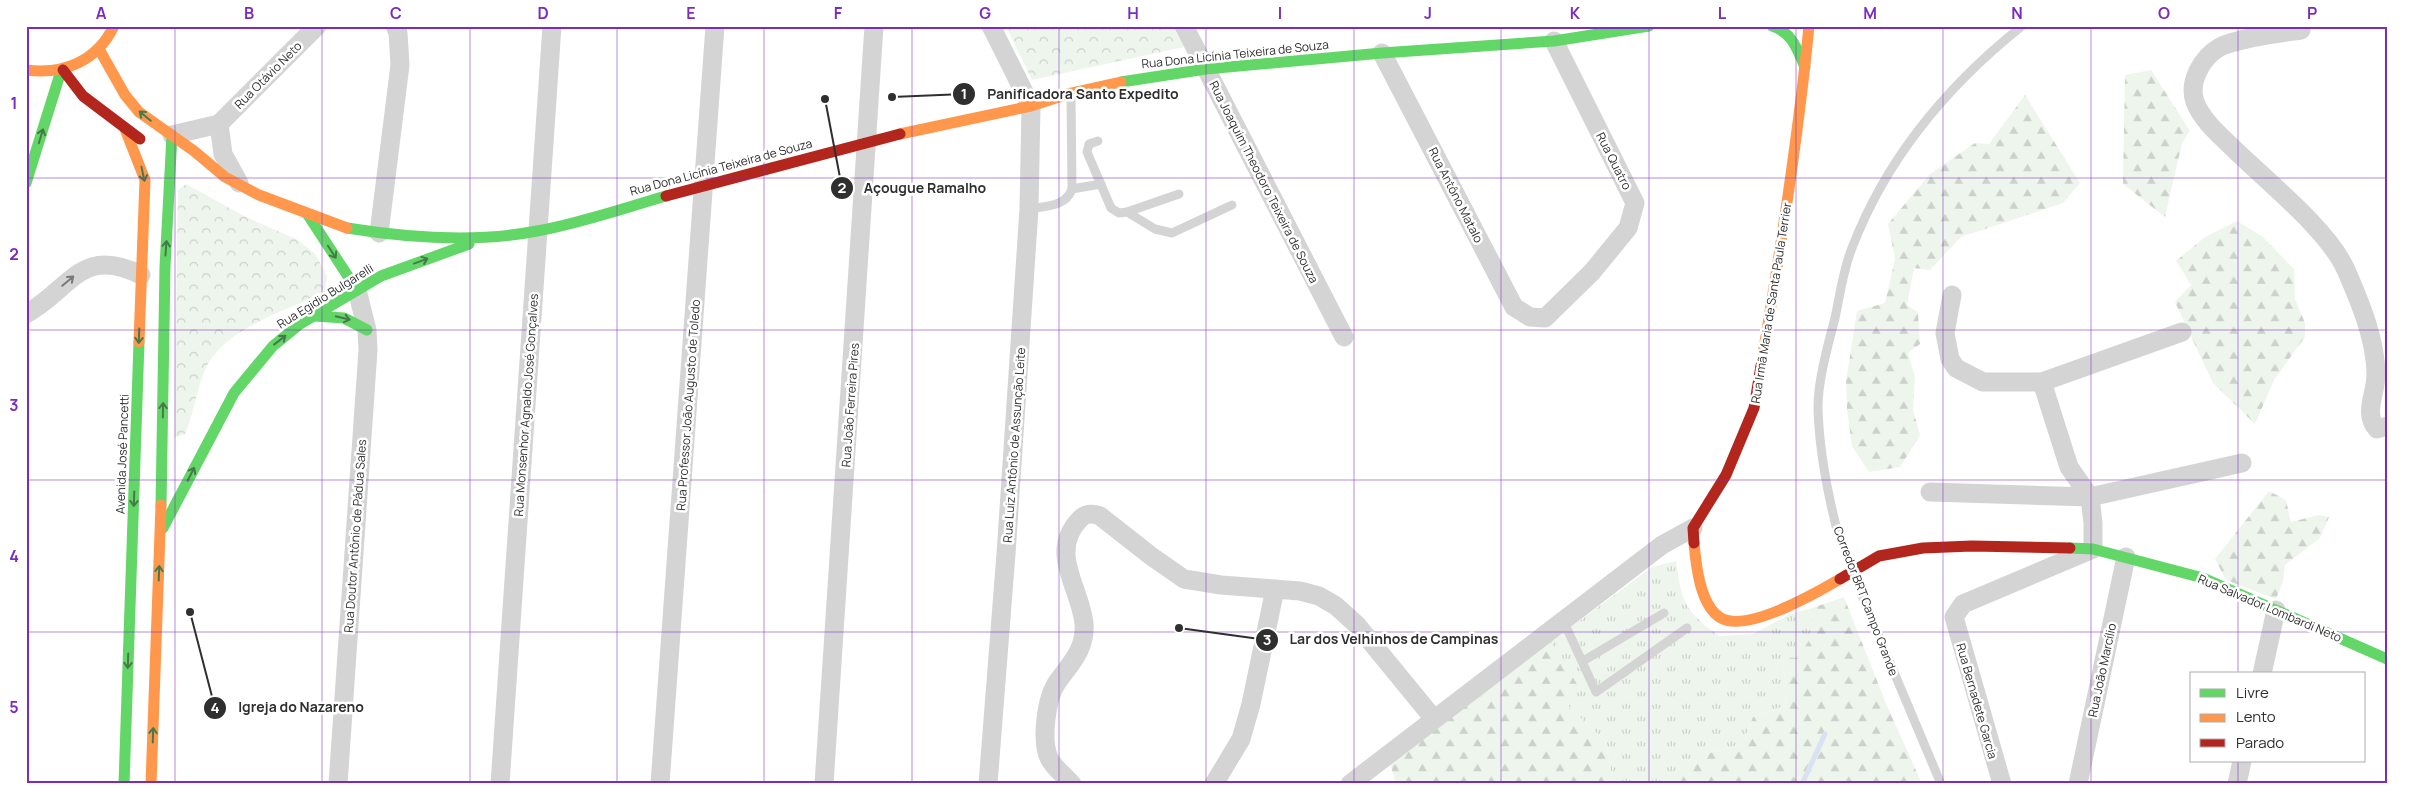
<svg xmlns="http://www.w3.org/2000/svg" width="2413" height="810" font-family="Manrope,sans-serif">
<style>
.grass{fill:url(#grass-tufts)}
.forest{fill:url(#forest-firs)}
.park{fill:url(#park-crowns)}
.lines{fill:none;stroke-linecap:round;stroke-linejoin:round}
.stream{stroke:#d8e2f3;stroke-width:5}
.lane{stroke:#d4d4d4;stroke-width:9}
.street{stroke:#d4d4d4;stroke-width:19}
.fast{stroke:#63d668;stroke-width:11}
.slow{stroke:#ff974d;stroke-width:11}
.jam{stroke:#b3261e;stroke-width:11}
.lane-bridge{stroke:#d4d4d4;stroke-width:9}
.oneway{stroke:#467a49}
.oneway2{stroke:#797979}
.grid{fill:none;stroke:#7b2cbf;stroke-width:1;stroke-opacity:0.55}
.labels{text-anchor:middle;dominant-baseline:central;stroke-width:5;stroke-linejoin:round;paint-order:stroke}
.street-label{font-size:12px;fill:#2f2f2f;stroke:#fff}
.leader{fill:none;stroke:#2f2f2f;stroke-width:2}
.callout-dot{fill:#2f2f2f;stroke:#fff;stroke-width:2}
.mark-label{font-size:15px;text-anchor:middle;font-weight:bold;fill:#fff}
.callout-label{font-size:14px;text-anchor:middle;font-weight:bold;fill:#2f2f2f;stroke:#fff;stroke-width:5;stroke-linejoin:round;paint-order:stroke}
.neatline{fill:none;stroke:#7b2cbf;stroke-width:2}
.grid-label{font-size:16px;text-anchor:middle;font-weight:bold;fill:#7b2cbf}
</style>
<defs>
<pattern id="grass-tufts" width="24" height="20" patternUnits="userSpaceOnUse" patternTransform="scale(1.25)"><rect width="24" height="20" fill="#eef5ec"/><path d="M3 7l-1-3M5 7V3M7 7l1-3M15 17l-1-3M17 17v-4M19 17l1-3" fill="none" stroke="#ccd2cb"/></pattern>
<pattern id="forest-firs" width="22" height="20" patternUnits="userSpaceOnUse" patternTransform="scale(1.25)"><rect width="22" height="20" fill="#eef5ec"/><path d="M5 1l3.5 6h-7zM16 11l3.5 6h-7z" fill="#ccd2cb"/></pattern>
<pattern id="park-crowns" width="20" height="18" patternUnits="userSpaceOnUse" patternTransform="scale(1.25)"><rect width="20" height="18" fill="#eef5ec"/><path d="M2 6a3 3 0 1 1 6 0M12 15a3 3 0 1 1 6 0" fill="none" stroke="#ccd2cb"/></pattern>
</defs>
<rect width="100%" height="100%" fill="#fff"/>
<path class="grass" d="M1676,561C1682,603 1684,610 1719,636L1753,634L1790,614L1809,609L1814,634L1796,659L1783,657L1787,705L1753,717L1742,745L1694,757L1660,784H1614L1605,741L1568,706L1551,642L1652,567Z"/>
<g class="forest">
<polygon points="2151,70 2190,131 2182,143 2165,217 2123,184 2125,75"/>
<polygon points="2025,95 2080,183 2063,203 1961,237 1930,270 1914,268 1907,305 1918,312 1920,344 1908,353 1915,377 1913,410 1920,435 1900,467 1869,472 1852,446 1847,409 1846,381 1857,311 1885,303 1895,259 1888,224 1930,174 1975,143 1989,144"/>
<polygon points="2237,221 2263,237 2294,269 2295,299 2305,323 2305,337 2274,380 2255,424 2213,383 2175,302 2191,285 2176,261 2205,237"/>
<polygon points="2269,491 2286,500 2291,522 2319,515 2329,517 2320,538 2285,565 2283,582 2276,599 2226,580 2215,559"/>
<polygon points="1844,597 1885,701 1922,784 1660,784 1694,757 1742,745 1753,717 1787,705 1783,657 1796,658 1814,634 1809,609"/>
<polygon points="1551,642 1580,689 1568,706 1605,741 1614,784 1396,784 1390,763"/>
</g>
<g class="park">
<polygon points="1006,26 1173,26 1184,47 1032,80"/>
<path d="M186,184L244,216L298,240L315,254L327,276L325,293C288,309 224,329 206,368C197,387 194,413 185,434L174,438L178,190Z"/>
</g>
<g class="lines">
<polyline class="stream" points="1802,784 1825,734"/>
<g class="lane">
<polyline points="1098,141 1089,144 1087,152 1111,208 1119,213 1127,212 1179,194"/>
<polyline points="1072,189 1101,184"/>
<path d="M1029,209C1045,206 1066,207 1072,189L1071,96"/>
<polyline points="1127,212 1155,229 1172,233 1232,205"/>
<path d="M1836,526C1826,486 1819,448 1818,407C1818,380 1828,345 1835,318C1840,295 1843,270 1852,248C1886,159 1948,85 2022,26"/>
<polyline points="1864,601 1941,784"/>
<polyline points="1563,620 1596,692 1687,628"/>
<polyline points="1583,661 1664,613"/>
</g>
<g class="street">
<polyline points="1184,26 1344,337"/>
<path d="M2301,30C2280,33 2238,38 2220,47C2202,57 2188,82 2195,102C2203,122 2221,136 2236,151C2268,182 2329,231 2346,270C2360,302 2376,340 2376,375C2376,393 2363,414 2377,429L2387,426"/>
<polyline points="1382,53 1514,307 1530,317 1545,318 1592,272 1628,228 1635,203 1554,41"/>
<polyline points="219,124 223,154 239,183"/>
<polyline points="172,135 219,124 317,26"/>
<polyline points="379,233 400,65 398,33 395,26"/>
<polyline points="1952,295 1945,333 1950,359 1956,368 1983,382 2042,382 2182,332"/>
<path d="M26,314C71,289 81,245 141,275"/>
<polyline points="1930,492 2090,497 2242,463"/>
<polyline points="2262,674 2276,610"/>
<polyline points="338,784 368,350 367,330 357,290"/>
<polyline points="500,784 552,26"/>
<polyline points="660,784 715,26"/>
<polyline points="824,784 874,26"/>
<polyline points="988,784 1006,554 1029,209 1031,106 991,26"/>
<path d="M1072,784C1065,776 1053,767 1049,758C1041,740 1046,697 1058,681C1072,662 1086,648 1084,623C1080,587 1048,552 1080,519C1086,513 1092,513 1100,516L1151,556L1184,579L1221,585L1300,591L1319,596L1336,606L1357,625L1434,719"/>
<polyline points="1214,784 1241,739 1251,704 1275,589"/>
<polyline points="1350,784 1662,545 1693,528"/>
<polyline points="2002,784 1954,617 1963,604 2093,549 2093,523 2090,497 2069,467 2042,382"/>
<polyline points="2078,784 2126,557"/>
<polyline points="2237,784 2242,761"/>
</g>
<g class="fast">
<path d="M1772,26C1792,32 1797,49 1805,67"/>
<polyline points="1121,82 1206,69 1382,53 1554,41 1649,26"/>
<polyline points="26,183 61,71"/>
<polyline points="308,215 357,290"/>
<path d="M347,228C409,238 476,243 537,231C581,223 624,208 666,196"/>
<polyline points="315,316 344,318 367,330"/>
<polyline points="161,505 165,267 172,135"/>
<polyline points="163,528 234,393 273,346 300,324 381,276 469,244"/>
<polyline points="2070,548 2093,549 2203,578 2387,659"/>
<polyline points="124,784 139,342"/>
</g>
<g class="slow">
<polyline points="99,49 125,95 139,112 194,151 225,177 259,195 347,228"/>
<path d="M26,70C64,75 97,61 114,26"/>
<polyline points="125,129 145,180 139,342"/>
<polyline points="900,134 1031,106 1071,93 1121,82"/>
<path d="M1761,366C1780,254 1798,140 1809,26"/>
<path d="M1694,543C1696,565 1700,606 1721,618C1747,633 1816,593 1840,579"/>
<polyline points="151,784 161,505"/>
</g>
<g class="jam">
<polyline points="63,70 83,96 140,139"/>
<polyline points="666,196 900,134"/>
<polyline points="1694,543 1693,528 1726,475 1754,408 1761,366"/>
<polyline points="1840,579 1879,556 1923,548 1972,546 2070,548"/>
</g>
<polyline class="lane-bridge" points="1836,526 1864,601"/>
</g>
<defs><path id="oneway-shaft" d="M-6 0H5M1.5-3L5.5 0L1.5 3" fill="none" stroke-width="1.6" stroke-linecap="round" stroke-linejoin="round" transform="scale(1.25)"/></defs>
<g class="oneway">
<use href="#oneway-shaft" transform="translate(145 116) rotate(-140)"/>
<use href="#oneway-shaft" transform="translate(41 136) rotate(-73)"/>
<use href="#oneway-shaft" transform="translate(143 174) rotate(78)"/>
<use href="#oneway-shaft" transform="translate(166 248) rotate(-86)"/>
<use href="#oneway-shaft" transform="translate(332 252) rotate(57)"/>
<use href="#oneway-shaft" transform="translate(421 261) rotate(-20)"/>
<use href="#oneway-shaft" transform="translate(343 318) rotate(14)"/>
<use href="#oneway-shaft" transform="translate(139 336) rotate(92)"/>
<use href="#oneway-shaft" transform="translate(280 340) rotate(-38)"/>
<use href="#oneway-shaft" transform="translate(163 410) rotate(-89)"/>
<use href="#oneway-shaft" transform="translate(191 474) rotate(-63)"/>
<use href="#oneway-shaft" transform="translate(134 499) rotate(92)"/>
<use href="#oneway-shaft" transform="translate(159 573) rotate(-88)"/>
<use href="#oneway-shaft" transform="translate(128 661) rotate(92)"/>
<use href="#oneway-shaft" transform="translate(153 735) rotate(-88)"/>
</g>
<use class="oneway2" href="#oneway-shaft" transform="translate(68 281) rotate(-40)"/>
<path class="grid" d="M175,26V784M322,26V784M470,26V784M617,26V784M764,26V784M912,26V784M1059,26V784M1206,26V784M1354,26V784M1501,26V784M1649,26V784M1796,26V784M1943,26V784M2091,26V784M2238,26V674M26,178H2387M26,330H2387M26,480H2387M26,632H2387M2238,761V784"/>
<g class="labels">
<g class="street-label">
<text transform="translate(1235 54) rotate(-6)">Rua Dona Licínia Teixeira de Souza</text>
<text transform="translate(268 75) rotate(-45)">Rua Otávio Neto</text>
<text transform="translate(1614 161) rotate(63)">Rua Quatro</text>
<text transform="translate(721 167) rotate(-15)">Rua Dona Licínia Teixeira de Souza</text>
<text transform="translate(1264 182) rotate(63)">Rua Joaquim Theodoro Teixeira de Souza</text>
<text transform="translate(1456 195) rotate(63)">Rua Antôno Matalo</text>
<text transform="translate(325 296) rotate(-32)">Rua Egidio Bulgarelli</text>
<text transform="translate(1771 303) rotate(-81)">Rua Irmã Maria de Santa Paula Terrier</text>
<text transform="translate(526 405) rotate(-86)">Rua Monsenhor Agnaldo José Gonçalves</text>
<text transform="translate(688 405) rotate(-86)">Rua Professor João Augusto de Toledo</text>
<text transform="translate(850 405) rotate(-86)">Rua João Ferreira Pires</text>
<text transform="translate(1014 445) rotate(-86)">Rua Luiz Antônio de Assunção Leite</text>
<text transform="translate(122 454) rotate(-88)">Avenida José Pancetti</text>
<text transform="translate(355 536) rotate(-86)">Rua Doutor Antônio de Pádua Sales</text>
<text transform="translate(1866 601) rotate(69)">Corredor BRT Campo Grande</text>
<text transform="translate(2270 608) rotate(23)">Rua Salvador Lombardi Neto</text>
<text transform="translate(2102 670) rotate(-78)">Rua João Marcílio</text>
<text transform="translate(1977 701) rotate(74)">Rua Bernadete Garcia</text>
</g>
</g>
<path class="leader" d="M892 97L964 94M825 99L842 188M1179 628L1267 640M190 612L215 708"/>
<g class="callout-dot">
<circle cx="892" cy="97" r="5"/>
<circle cx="825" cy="99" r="5"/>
<circle cx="1179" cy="628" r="5"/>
<circle cx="190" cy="612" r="5"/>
<circle cx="964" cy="94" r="12"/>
<circle cx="842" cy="188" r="12"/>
<circle cx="1267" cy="640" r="12"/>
<circle cx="215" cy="708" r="12"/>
</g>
<g class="mark-label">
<text x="964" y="99">1</text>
<text x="842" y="193">2</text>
<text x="1267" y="645">3</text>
<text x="215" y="713">4</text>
</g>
<g class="callout-label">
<text x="1083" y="99">Panificadora Santo Expedito</text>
<text x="925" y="193">Açougue Ramalho</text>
<text x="1394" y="644">Lar dos Velhinhos de Campinas</text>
<text x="301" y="712">Igreja do Nazareno</text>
</g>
<rect width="2413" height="810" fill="none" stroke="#ffffff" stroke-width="55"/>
<rect x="2190" y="672" width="175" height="90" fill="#ffffff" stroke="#acacac"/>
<rect x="2200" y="689" width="25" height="8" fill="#63d668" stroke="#acacac"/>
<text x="2236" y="698" font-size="15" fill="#2f2f2f">Livre</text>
<rect x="2200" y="714" width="25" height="8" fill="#ff974d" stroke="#acacac"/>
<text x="2236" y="722" font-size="15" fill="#2f2f2f">Lento</text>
<rect x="2200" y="739" width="25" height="8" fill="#b3261e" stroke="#acacac"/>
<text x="2236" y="748" font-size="15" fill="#2f2f2f">Parado</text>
<rect x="28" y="28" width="2358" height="754" class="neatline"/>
<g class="grid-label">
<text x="101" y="19">A</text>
<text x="249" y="19">B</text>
<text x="396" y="19">C</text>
<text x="543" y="19">D</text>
<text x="691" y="19">E</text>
<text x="838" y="19">F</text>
<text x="985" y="19">G</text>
<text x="1133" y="19">H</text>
<text x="1280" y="19">I</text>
<text x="1428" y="19">J</text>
<text x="1575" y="19">K</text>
<text x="1722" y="19">L</text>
<text x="1870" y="19">M</text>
<text x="2017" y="19">N</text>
<text x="2164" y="19">O</text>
<text x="2312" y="19">P</text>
<text x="14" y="109">1</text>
<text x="14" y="260">2</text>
<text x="14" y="411">3</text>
<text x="14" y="562">4</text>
<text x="14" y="713">5</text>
</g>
</svg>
